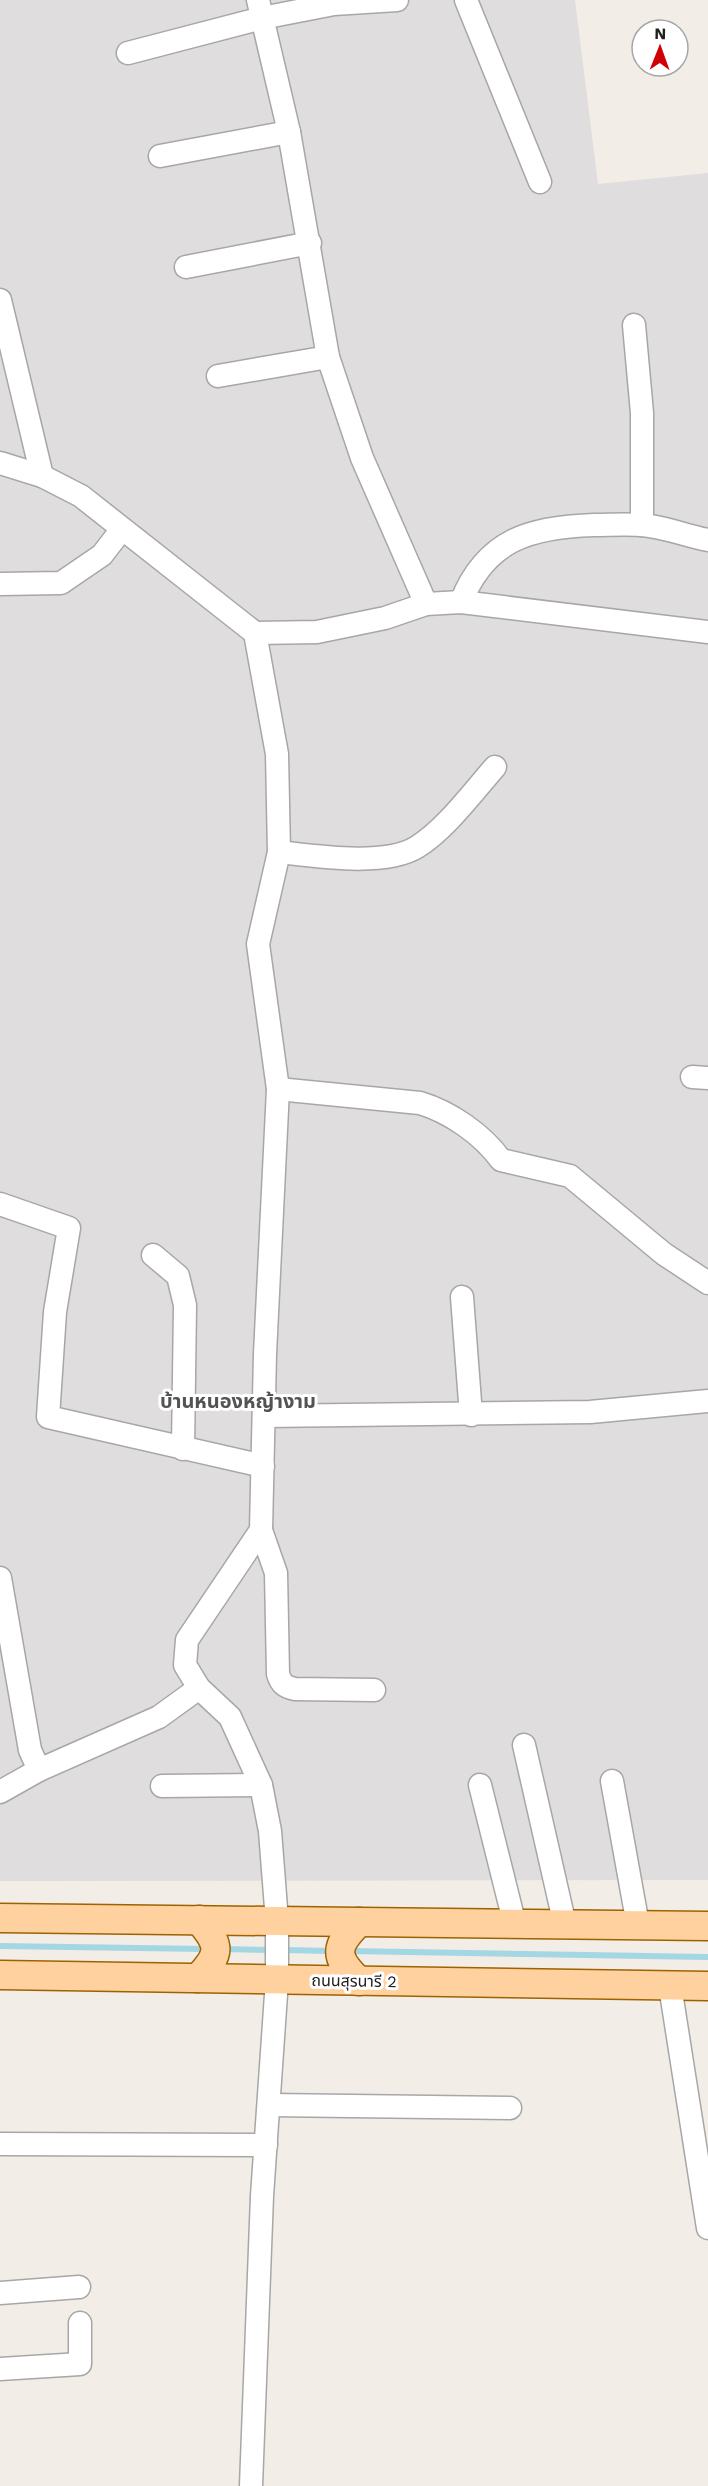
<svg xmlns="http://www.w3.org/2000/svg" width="708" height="2486" font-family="'Work Sans','Noto Sans Thai',sans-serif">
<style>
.residential{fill:#dfdddd}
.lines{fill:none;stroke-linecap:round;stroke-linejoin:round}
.stream{stroke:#a3d7e3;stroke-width:6}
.minor-casing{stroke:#a7a7a7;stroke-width:25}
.major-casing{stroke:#9d6300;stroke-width:31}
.minor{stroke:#fff;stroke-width:22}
.major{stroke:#ffd19e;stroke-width:28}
.labels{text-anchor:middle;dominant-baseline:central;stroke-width:6;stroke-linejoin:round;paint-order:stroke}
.street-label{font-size:16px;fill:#202020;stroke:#fff}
.quarter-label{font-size:20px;font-weight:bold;fill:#535353;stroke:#fff}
</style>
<rect width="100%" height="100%" fill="#f2ede6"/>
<polygon class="residential" points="0,0 575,0 598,184 708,173 708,1880 0,1881"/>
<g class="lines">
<g class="stream">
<polyline points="0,1946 206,1949"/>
<polyline points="223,1949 272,1950"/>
<polyline points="283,1950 332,1951"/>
<polyline points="349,1951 708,1957"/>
</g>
<g class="minor-casing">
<g id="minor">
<polyline points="258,0 289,132 328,357 362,458 426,604"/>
<polyline points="466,0 540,182"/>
<polyline points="128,53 262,18 334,4 397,0"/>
<polyline points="160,156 289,132"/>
<polyline points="186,267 310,243"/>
<polyline points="0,300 42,476"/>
<polyline points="634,325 642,413 642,525"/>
<polyline points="218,376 328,357"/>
<polyline points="0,463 42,476 81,496 255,633 317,632 385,618 426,604 461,602 708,632"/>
<polyline points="0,584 61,583 102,555 122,529"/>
<path d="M461,602C486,539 531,527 594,525C609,525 625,524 640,525C663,526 686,536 708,540"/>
<path d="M279,852C315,856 385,867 417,847C445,830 473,792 495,767"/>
<polyline points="692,1077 708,1078"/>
<path d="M278,1089L420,1103C450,1112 482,1134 501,1160L570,1176L664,1254L708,1283"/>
<polyline points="0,1204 69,1228 55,1312 48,1417 263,1466"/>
<polyline points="153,1255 178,1276 185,1305 183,1449"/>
<polyline points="462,1297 471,1415"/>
<polyline points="264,1416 590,1412 708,1401"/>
<path d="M261,1530L276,1573L278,1674C281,1684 285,1687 295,1689L374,1690"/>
<polyline points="0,1578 30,1750 39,1770"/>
<polyline points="524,1745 565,1925"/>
<polyline points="612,1781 638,1925"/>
<polyline points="480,1785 515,1925"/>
<polyline points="162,1786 261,1785"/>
<polyline points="0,1792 39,1770 159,1717 199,1688"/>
<polyline points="670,1986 708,2228"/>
<polyline points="270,2105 510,2108"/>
<polyline points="0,2144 266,2145"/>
<polyline points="0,2293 79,2287"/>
<polyline points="0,2369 80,2364 80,2323"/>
<polyline points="251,2486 262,2196 277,1980 277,1921 270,1831 261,1785 230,1717 199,1688 185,1665 187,1640 261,1530 265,1354 278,1089 258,944 279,852 277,754 255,633"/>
</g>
</g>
<g class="major-casing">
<g id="major">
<polyline points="0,1918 708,1926"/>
<polyline points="0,1975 708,1986"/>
<path d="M198,1978C221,1953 221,1946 199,1920"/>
<path d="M359,1981C334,1957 334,1947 359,1922"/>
</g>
</g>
<use href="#minor" class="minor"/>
<use href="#major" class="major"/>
</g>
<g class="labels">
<g class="street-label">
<text transform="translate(354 1981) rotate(1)">ถนนสุรนารี 2</text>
</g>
<g class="quarter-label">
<text x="238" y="1401">บ้านหนองหญ้างาม</text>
</g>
</g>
<g transform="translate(660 48) rotate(1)"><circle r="28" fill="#ffffff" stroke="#a6a6a6" stroke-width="1.5"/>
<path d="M0-4.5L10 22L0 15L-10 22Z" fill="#d10008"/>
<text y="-9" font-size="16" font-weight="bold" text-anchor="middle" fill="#202020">N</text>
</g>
</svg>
